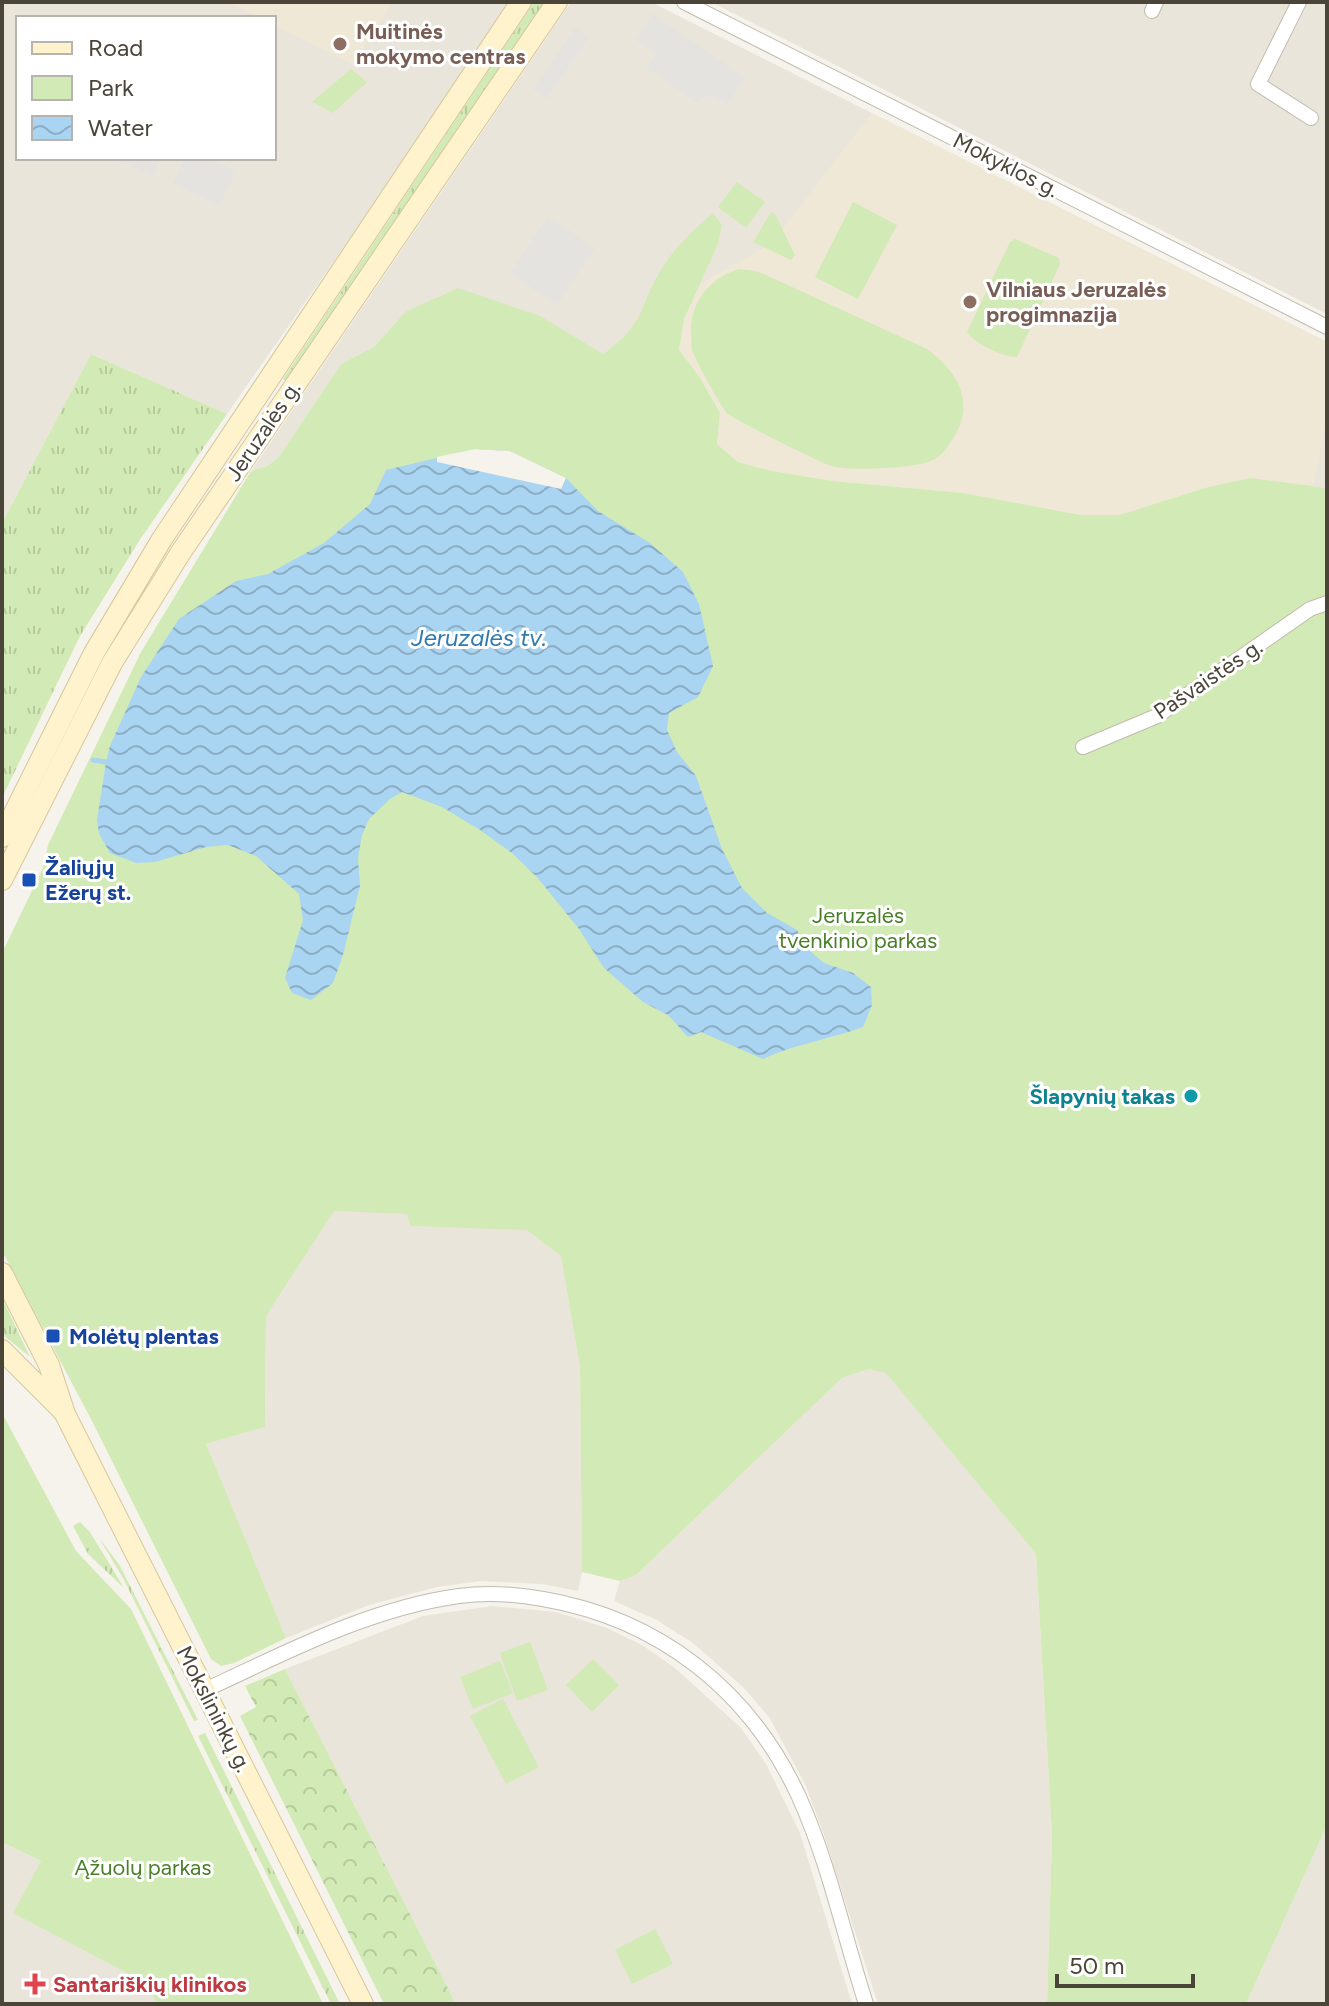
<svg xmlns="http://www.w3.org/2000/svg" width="1329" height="2006" font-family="Figtree,sans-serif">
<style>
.residential{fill:#eae5da;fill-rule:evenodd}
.education{fill:#efe8d6}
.grass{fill:url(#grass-tufts)}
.forest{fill:url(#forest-crowns)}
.green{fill:#d2eab5}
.parking{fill:#e5e3e0}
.water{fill:url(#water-waves)}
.pier{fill:#f6f3ec}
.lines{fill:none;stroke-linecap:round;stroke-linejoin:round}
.stream{stroke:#a9d4f2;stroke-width:5}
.minor-casing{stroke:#c2bbae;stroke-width:16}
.secondary-casing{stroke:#d6c79b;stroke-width:22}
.minor{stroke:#fff;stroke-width:14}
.secondary{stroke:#fff3cd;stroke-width:20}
.education-dot{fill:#8d6e63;stroke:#fff;stroke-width:3}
.transit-dot{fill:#1a4fb4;stroke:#fff;stroke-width:3}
.culture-dot{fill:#0f9aa8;stroke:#fff;stroke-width:3}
.health-dot{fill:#e0444e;stroke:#fff;stroke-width:3}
.labels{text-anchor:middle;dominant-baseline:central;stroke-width:6;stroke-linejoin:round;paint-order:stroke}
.education-label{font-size:22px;font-weight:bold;fill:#785e54;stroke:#fff;text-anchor:start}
.street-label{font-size:22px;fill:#4b4439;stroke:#fff}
.transit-label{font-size:22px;font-weight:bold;fill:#164399;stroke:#fff;text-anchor:start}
.park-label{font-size:22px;fill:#4a7f2a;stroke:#fff}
.culture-label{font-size:22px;font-weight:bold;fill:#0d838f;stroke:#fff;text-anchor:end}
.health-label{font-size:22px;font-weight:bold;fill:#be3a42;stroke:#fff;text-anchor:start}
.water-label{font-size:24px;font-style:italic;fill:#2e7ab2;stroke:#fff}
</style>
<defs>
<pattern id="grass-tufts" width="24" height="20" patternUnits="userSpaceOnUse" patternTransform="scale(2)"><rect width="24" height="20" fill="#d2eab5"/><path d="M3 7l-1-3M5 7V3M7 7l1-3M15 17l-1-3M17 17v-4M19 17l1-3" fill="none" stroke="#b6ca9c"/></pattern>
<pattern id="forest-crowns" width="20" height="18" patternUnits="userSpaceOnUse" patternTransform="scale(2)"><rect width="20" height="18" fill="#d2eab5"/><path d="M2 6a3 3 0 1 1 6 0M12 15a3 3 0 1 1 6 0" fill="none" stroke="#b6ca9c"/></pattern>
<pattern id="water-waves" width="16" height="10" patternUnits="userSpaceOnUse" patternTransform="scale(2)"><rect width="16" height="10" fill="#a9d4f2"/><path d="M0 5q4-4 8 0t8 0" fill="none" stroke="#8caec5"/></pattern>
</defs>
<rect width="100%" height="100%" fill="#f6f3ec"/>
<g class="residential">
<path d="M2,2H509L411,151L227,414L91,354L2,523ZM18,18H274V158H18Z"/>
<polygon points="571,2 651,2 1327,342 1327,488 1250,478 699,284 718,244 658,274 641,316 625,339 603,354 588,347 405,312 374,347 341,364 278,458 267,466 251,471"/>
<polygon points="711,2 1327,2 1327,314"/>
<polygon points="334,1210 407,1214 411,1226 527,1229 561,1255 580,1368 582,1572 578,1591 542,1584 481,1581 437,1587 369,1605 286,1638 205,1444 265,1427 266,1316"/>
<polygon points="869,1369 886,1372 1036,1554 1052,1834 1047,2004 878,2004 823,1832 805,1784 769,1717 744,1688 693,1643 657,1620 614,1601 620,1581 636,1575 842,1378"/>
<polygon points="492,1606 556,1612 607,1628 642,1645 675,1668 741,1728 766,1764 800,1833 852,2004 456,2004 285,1669 423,1616"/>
<polygon points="1327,1825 1327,2004 1246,2004"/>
<polygon points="2,1842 41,1861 14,1913 142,1981 158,2004 2,2004"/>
</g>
<g class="education">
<polygon points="227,2 393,2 353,64 274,25 274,18 260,18"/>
<polygon points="872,113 1327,342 1327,419 1313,487 1250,478 1208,487 1119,515 1081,515 964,493 833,481 772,471 738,462 717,444 720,413 699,376 679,350 684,319 699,284 771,244"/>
</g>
<g class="grass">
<polygon points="534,2 546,2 286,381 283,379"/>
<polygon points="91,354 227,414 141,538 80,636 2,798 2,523"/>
<polygon points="2,1298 30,1357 2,1334"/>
<polygon points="80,1522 90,1532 124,1588 88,1554 73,1526"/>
<polygon points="98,1536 120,1566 198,1720 194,1721 124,1580"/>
<polygon points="205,1733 340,2004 331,2004 198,1736"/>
</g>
<polygon class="forest" points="285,1669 456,2004 384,2004 240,1716 256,1707 245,1686"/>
<g class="green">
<polygon points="351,69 367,82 333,113 312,102"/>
<polygon points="737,182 765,202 746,228 718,207"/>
<polygon points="853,202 897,225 858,299 815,277"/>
<polygon points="771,212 775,214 795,255 791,260 753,242"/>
<path d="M713,213L722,225L718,244L684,319L679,350L699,376L720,413L717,444L738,462L772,471L833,481L964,493L1081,515H1119L1208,487L1250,478L1327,488V1825L1246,2004H1047L1052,1834L1036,1554L886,1373L869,1369L842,1378L636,1575L620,1581L582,1572L580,1368L561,1256L527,1230L410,1226L407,1214L334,1211L266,1316L265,1427L206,1444L286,1638L234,1663L221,1666L211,1659L92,1421L2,1251V953L43,868L48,845L141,652L251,471L267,466L278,458L341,364L374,347L405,312L458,288L540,316L603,354C643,326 638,311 659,273C673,249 692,231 713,213Z"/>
<path d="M1015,239L1059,258L1060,264L1017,357C1003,357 975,344 967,332L1010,242Z"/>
<path d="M739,269L757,271L927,349C961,374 976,405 951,442C945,451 938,459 928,462C912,468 848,471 831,466C821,463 735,420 728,414C721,408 695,359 692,350C691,344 692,337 691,332C690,302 711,277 739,269Z"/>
<polygon points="2,1413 76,1551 131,1609 323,2004 158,2004 142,1981 13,1913 41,1861 2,1842"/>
<polygon points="530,1642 548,1690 517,1701 500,1653"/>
<polygon points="593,1659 619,1685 592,1712 566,1685"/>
<polygon points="500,1661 513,1693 473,1709 460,1677"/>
<polygon points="503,1699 539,1767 506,1784 470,1716"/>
<polygon points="655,1929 673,1964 632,1984 615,1950"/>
</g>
<g class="parking">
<polygon points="653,14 745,78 727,104 709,95 696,102 647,68 656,54 635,39"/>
<polygon points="575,28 588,38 547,98 533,89"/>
<polygon points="115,158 162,158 153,176"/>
<polygon points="185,158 208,158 236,171 219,206 173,184"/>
<polygon points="548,216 595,248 557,305 510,273"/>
</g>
<path class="water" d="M475,449L510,451L566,478L598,511L650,543L683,572L699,604L713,666L698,697L669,713L667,730L677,752L696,776L722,849L742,888L767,913L797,930L804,946L824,963L853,973L871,987L872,1005L863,1027C830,1039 795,1044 763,1059L701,1032L688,1037L668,1015L643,1002L604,968L579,929L537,877L512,853L480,830L442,807L402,792L390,799L369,819L362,835L358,858L360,886L343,955L333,983L311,1000L292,993L285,978L303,920L299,894L256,856L228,845L206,847L155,862L136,863L110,853L99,834L97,820L106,762L110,746L141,677L179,619L236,581L268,574L324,543L370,504L386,470Z"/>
<polygon class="pier" points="475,449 510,451 566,478 561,489 437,462 437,457"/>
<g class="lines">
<polyline class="stream" points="93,760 106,762"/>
<g class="minor-casing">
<g id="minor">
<polyline points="684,2 1327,327"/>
<polyline points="1299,2 1258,84 1311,118"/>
<polyline points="1152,11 1156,2"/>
<polyline points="1083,747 1157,716 1310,609 1327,603"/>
<path d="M205,1690C285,1653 370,1608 459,1596C487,1592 515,1594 543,1599C659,1619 750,1690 799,1797C829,1863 844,1936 866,2004"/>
</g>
</g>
<g class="secondary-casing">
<g id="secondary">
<polyline points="2,837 94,653 162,539 521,2"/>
<polyline points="2,880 112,663 181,552 557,2"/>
<polyline points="2,1273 49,1365 65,1414 363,2004"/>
<polyline points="2,1350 64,1412"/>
</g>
</g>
<use href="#minor" class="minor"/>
<use href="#secondary" class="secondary"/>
</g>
<g class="education-dot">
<circle cx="340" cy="44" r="8"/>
<circle cx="970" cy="302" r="8"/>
</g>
<g class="transit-dot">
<rect x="21" y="872" width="16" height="16" rx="4"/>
<rect x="45" y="1328" width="16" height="16" rx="4"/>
</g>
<circle class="culture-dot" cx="1191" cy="1096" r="8"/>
<path class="health-dot" d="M31 1972h8v8h8v8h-8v8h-8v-8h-8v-8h8z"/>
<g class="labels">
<g class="education-label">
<text x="356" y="31">Muitinės<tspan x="356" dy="25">mokymo centras</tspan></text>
<text x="986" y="289">Vilniaus Jeruzalės<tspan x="986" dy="25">progimnazija</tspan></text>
</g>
<g class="street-label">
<text transform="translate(1006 165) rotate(27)">Mokyklos g.</text>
<text transform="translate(263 431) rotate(-56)">Jeruzalės g.</text>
<text transform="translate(1208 679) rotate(-34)">Pašvaistės g.</text>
<text transform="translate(214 1709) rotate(63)">Mokslininkų g.</text>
</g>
<g class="transit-label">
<text x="45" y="867">Žaliųjų<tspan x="45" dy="25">Ežerų st.</tspan></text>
<text x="69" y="1336">Molėtų plentas</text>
</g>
<g class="park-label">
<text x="858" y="915">Jeruzalės<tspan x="858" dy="25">tvenkinio parkas</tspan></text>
<text x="143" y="1867">Ąžuolų parkas</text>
</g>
<g class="culture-label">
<text x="1175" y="1096">Šlapynių takas</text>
</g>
<g class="health-label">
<text x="53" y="1984">Santariškių klinikos</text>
</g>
<g class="water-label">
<text x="479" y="637">Jeruzalės tv.</text>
</g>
</g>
<rect width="1329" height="2006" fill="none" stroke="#4b4439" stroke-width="8"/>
<rect x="16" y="16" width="260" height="144" fill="#ffffff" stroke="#b7b4b0" stroke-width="2"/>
<rect x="32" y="42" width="40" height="12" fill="#fff3cd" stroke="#b7b4b0" stroke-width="2"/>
<text x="88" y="56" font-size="24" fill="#4b4439">Road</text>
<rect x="32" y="76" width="40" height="24" fill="#d2eab5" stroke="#b7b4b0" stroke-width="2"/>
<text x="88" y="96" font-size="24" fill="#4b4439">Park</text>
<rect x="32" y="116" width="40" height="24" fill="url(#water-waves)" stroke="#b7b4b0" stroke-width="2"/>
<text x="88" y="136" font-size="24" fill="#4b4439">Water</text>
<path d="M1057 1974v12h136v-12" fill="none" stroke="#4b4439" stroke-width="4"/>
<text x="1069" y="1974" font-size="24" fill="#4b4439" stroke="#ffffff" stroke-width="6" paint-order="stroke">50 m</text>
</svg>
